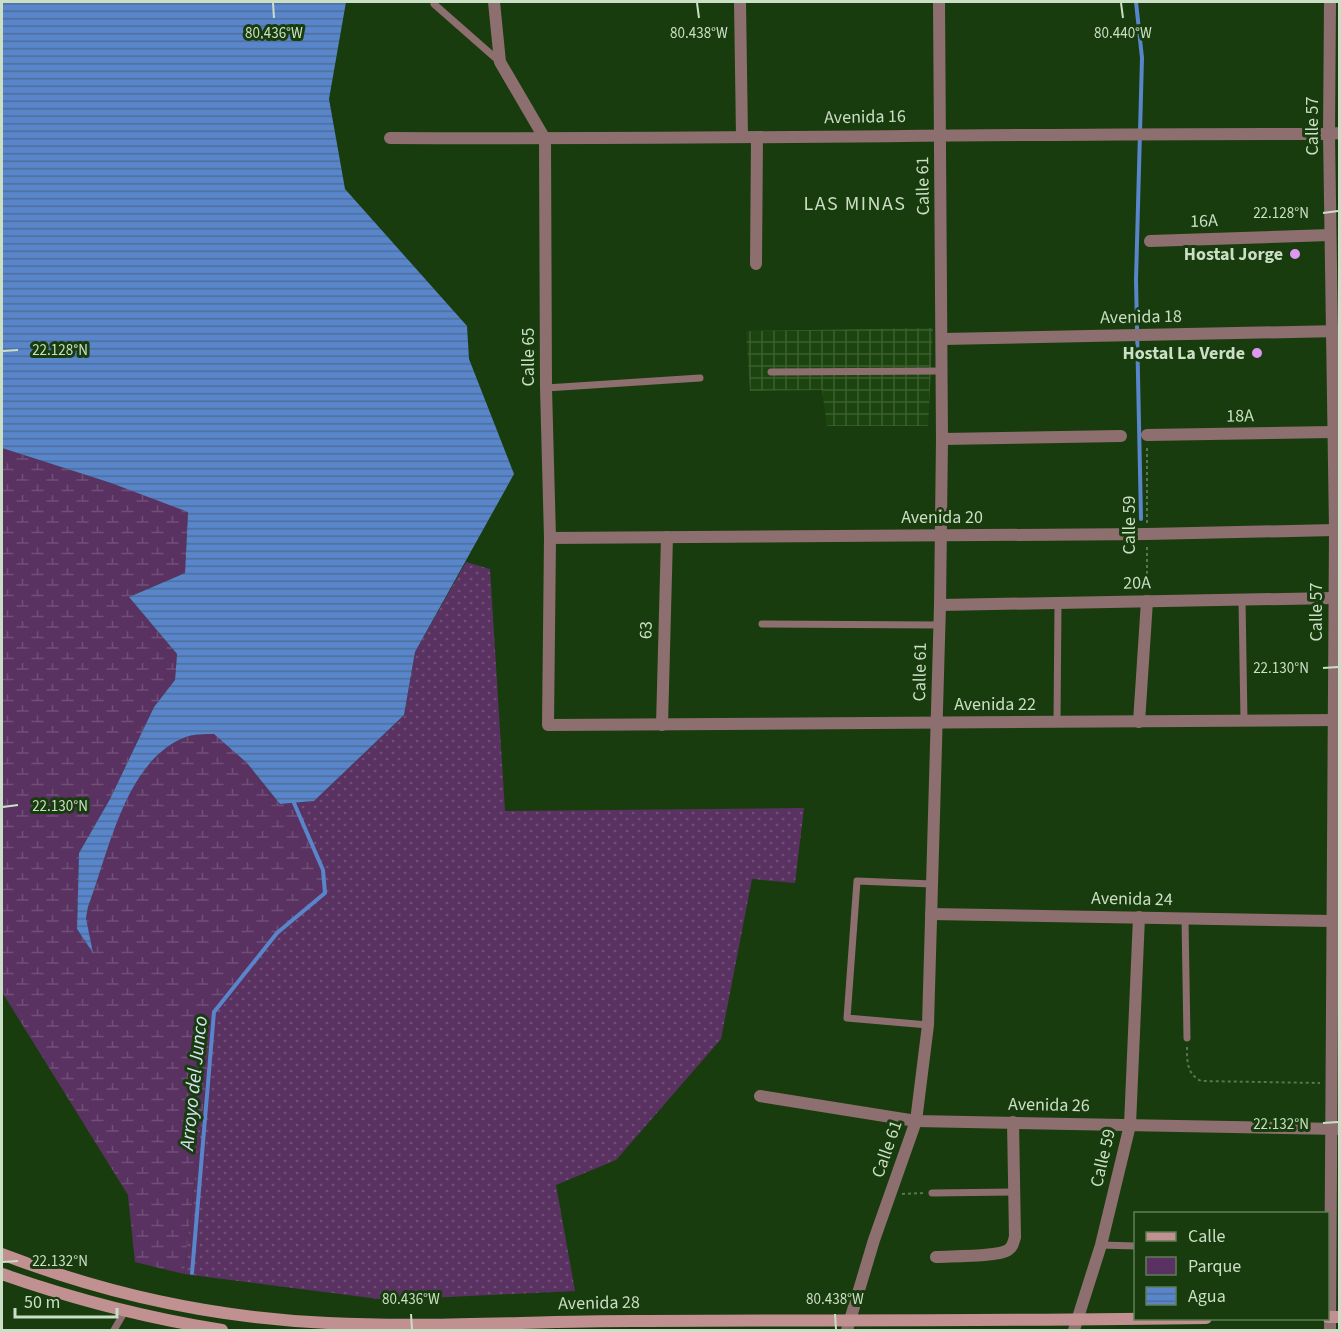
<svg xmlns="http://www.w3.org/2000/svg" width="1341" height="1332" font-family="'Source Sans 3',sans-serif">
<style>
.industrial{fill:url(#industrial-grid)}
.green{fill:url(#green-dots)}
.wetland{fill:url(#wetland-marsh)}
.water{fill:url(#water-rules)}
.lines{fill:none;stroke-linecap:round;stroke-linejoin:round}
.stream{stroke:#5985cb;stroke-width:4}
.path{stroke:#58764f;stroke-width:2;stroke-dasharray:3 3;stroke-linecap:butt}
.service{stroke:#8d6f6f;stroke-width:7}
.minor{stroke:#8d6f6f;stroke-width:12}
.tertiary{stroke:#8d6f6f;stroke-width:12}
.secondary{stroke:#c09190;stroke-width:12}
.ticks{fill:none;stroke:#cadfc5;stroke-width:2}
.poi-dot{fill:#df98f1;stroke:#193c0e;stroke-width:2}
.labels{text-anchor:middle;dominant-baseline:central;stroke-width:6;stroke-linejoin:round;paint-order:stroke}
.street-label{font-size:18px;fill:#cadfc5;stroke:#193c0e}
.poi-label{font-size:18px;font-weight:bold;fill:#cadfc5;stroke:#193c0e;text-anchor:end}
.neighbourhood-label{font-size:20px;letter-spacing:1.5px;fill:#cadfc5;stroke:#193c0e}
.water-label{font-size:20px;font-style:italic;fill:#d4e0f3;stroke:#193c0e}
.ticks-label{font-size:15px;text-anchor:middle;fill:#cadfc5;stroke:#193c0e;stroke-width:6;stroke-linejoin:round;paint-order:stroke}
</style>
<defs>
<pattern id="industrial-grid" width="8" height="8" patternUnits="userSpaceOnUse" patternTransform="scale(1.5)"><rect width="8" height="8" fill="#1c440e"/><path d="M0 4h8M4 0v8" fill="none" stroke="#3c5f30"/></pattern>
<pattern id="green-dots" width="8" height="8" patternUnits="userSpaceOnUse" patternTransform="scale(1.5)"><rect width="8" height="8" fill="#593262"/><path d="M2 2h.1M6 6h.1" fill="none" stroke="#704f77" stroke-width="1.8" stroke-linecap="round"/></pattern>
<pattern id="wetland-marsh" width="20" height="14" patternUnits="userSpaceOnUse" patternTransform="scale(1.5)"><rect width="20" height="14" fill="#593262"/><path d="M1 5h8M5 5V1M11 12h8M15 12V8" fill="none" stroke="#704f77"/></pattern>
<pattern id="water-rules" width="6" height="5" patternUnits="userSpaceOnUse" patternTransform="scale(1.5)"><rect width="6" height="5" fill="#5985cb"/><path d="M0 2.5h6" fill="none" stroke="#4f6e99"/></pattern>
</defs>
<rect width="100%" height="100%" fill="#193c0e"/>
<polygon class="industrial" points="933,328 928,426 827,426 822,390 750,391 746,331"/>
<polygon class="green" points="466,562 490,569 505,811 804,808 795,883 752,879 721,1039 616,1160 556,1185 575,1291 387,1300 184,1274 214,1012 277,933 325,893 323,870 294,803 314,801 404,715 415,652"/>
<path class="wetland" d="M2,448L111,483L188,511L185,573L129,597L177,654L175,680L154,707L110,799L79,853L77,929L92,951L86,918L88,907C108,852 125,760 186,737C194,734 205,734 214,733L247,763L280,804L294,803L323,870L325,893L277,933L214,1012L184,1274L135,1262L128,1195L2,992Z"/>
<path class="water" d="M2,2H346L329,99L345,189L467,326L469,359L514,474L415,652L404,715L314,801L280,804L247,763L214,734C205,734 194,734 186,737C125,760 109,852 88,907L86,918L93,953L77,929L79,853L110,799L154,707L175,680L177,654L129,597L185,573L188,512L111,483L2,448Z"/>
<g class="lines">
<g class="stream">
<polyline points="1136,2 1142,58 1136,280 1141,519"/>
<polyline points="192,1273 214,1012 277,933 325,893 323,870 294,803"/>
</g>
<g class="path">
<polyline points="1147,523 1147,448"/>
<polyline points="1147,547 1147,589"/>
<path d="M1187,1047C1187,1062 1187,1074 1201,1081L1320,1083"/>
<polyline points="902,1194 924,1193"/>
</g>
<g class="service">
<polyline points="434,4 500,62"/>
<polyline points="771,372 943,371"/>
<polyline points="546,388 700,378"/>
<polyline points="1242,600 1244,721"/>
<polyline points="762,624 939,625"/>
<polyline points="1057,722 1058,603"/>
<polyline points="1185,918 1187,1038"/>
<polyline points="928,1025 847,1018 857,881 932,884"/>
<polyline points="932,1193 1014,1192"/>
<polyline points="1101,1245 1136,1246"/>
<polyline points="114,1330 125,1311"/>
</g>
<g class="minor">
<polyline points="494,2 500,62 545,139 546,388 550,538 548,725 1334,720"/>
<polyline points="740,2 742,137"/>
<path d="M390,138C703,140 1016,133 1329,134L1330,2"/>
<polyline points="1150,241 1330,235"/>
<polyline points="756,264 757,137"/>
<polyline points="943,339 1340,331"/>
<polyline points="1147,435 1333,432"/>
<polyline points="942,439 1121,436"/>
<polyline points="550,538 1147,534 1335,530"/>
<polyline points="940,605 1335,598"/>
<polyline points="1139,722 1147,601"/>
<polyline points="662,725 667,537"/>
<polyline points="931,914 1333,921"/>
<polyline points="760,1096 916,1121 1340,1129"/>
<path d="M936,1257C951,1256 998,1257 1008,1250C1013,1247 1013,1243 1015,1237L1013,1122"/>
<polyline points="847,1330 874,1240 916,1121 928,1025 940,605 942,439 939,2"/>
<polyline points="1074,1330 1101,1245 1130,1125 1139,917"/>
</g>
<polyline class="tertiary" points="1330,1330 1335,530 1329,134 1340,133"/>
<g class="secondary">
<path d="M2,1254C105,1294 217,1318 328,1323C430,1328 532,1321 633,1321C824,1320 1015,1321 1206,1318"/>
<path d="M2,1274C73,1299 147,1318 222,1330"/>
<polyline points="1328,1317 1340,1317"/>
</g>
</g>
<path class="ticks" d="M273,3L274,18M697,3L699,18M1121,3L1123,18M1323,213L1338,211M3,351L18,350M1323,668L1338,667M3,807L18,805M1323,1123L1338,1122M3,1262L18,1261M411,1314L412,1329M835,1314L836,1329"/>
<g class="poi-dot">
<circle cx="1295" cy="254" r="6"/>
<circle cx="1257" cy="353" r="6"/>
</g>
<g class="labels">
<g class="street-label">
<text transform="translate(865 117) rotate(-1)">Avenida 16</text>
<text transform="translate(1312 126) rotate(-90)">Calle 57</text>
<text transform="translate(923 186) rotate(-91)">Calle 61</text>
<text transform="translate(1204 221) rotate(-2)">16A</text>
<text transform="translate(1141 317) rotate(-1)">Avenida 18</text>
<text transform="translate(528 357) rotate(-90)">Calle 65</text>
<text transform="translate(1240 416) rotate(-1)">18A</text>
<text x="942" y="517">Avenida 20</text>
<text transform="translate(1129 525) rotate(-90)">Calle 59</text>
<text transform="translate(1137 583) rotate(-1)">20A</text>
<text transform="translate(1316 612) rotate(-90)">Calle 57</text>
<text transform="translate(646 630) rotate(-88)">63</text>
<text transform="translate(920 672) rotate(-89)">Calle 61</text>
<text x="995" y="704">Avenida 22</text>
<text transform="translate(1132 899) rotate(1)">Avenida 24</text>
<text transform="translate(1049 1105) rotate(1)">Avenida 26</text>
<text transform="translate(887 1149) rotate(-71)">Calle 61</text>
<text transform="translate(1103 1158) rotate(-77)">Calle 59</text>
<text transform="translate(599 1303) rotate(-1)">Avenida 28</text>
</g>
<g class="poi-label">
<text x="1283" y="254">Hostal Jorge</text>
<text x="1245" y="353">Hostal La Verde</text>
</g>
<g class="neighbourhood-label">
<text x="855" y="204">LAS MINAS</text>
</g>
<g class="water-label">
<text transform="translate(194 1083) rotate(-84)">Arroyo del Junco</text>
</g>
</g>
<g class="ticks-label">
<text x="274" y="38">80.436°W</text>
<text x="699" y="38">80.438°W</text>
<text x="1123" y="38">80.440°W</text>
<text x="1281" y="218">22.128°N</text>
<text x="60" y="355">22.128°N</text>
<text x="1281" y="673">22.130°N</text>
<text x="60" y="811">22.130°N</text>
<text x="1281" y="1129">22.132°N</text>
<text x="60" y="1266">22.132°N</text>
<text x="411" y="1304">80.436°W</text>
<text x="835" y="1304">80.438°W</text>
</g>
<rect width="1341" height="1332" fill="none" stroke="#cadfc5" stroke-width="6"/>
<rect x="1134" y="1212" width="195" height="108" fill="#193c0e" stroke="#607d57" stroke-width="1.5"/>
<rect x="1146" y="1232" width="30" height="9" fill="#c09190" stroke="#607d57" stroke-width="1.5"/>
<text x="1188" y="1242" font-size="18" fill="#cadfc5">Calle</text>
<rect x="1146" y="1257" width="30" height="18" fill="#593262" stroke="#607d57" stroke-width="1.5"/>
<text x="1188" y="1272" font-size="18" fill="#cadfc5">Parque</text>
<rect x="1146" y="1287" width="30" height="18" fill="url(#water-rules)" stroke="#607d57" stroke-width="1.5"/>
<text x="1188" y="1302" font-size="18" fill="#cadfc5">Agua</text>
<path d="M15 1308v9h102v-9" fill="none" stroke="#cadfc5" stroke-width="3"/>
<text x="24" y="1308" font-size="18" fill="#cadfc5" stroke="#193c0e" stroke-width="4.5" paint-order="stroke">50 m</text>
</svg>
